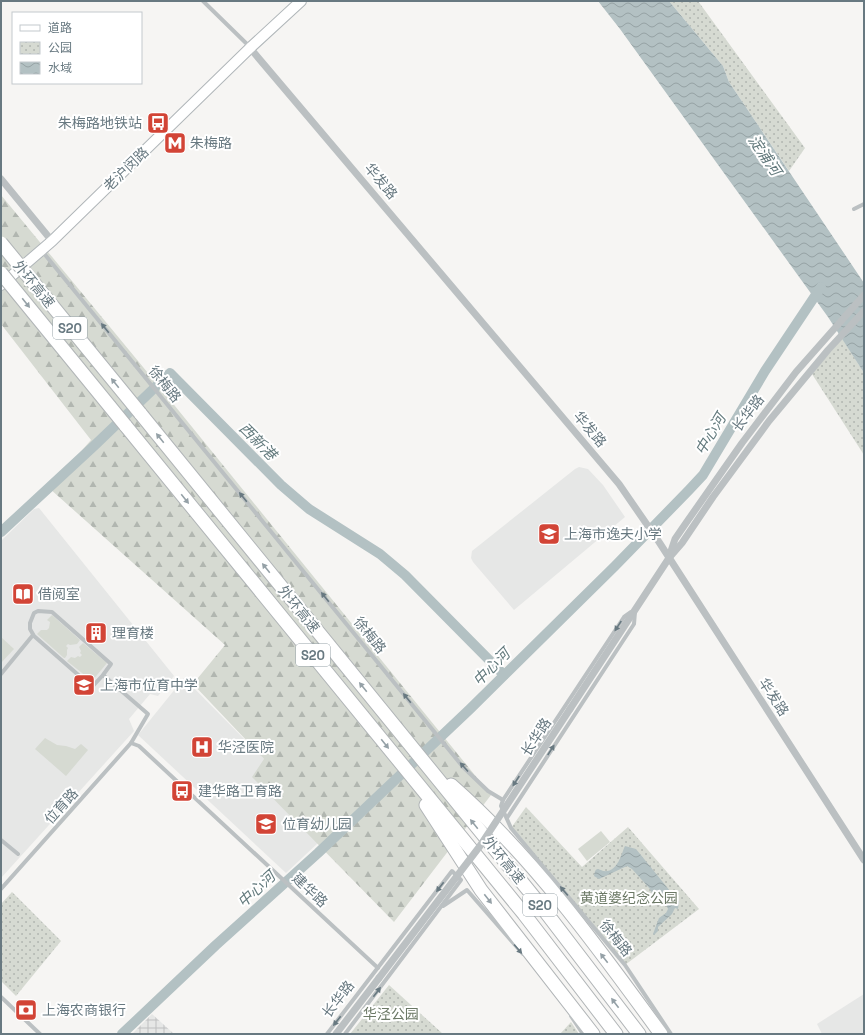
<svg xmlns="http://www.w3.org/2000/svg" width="865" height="1035" font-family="'Space Grotesk','Noto Sans SC',sans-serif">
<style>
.built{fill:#e6e7e6}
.industrial{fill:url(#industrial-grid)}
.grass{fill:#d6dad2}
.forest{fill:url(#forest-firs)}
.park{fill:url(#park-dots)}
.water{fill:url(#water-waves)}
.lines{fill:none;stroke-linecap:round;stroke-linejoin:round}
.river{stroke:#b3c1c3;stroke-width:10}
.secondary-casing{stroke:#b0b6b9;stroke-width:12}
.motorway-casing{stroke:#b1b5b7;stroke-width:15}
.minor{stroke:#bbc0c2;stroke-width:4}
.tertiary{stroke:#bbc0c2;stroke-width:7}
.secondary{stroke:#fff;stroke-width:10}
.motorway{stroke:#fff;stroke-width:13}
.motorway-bridge-casing{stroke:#b1b5b7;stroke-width:15;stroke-linecap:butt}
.tertiary-bridge{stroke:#bbc0c2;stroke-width:7}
.motorway-bridge{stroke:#fff;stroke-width:13}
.oneway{fill:#95a1a7}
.oneway2{fill:#687981}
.labels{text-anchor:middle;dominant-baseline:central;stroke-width:4;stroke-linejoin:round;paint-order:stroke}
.shield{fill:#fff;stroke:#95a1a7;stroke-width:1}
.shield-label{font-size:13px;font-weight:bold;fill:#687981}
.poi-label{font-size:14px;fill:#687981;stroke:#fff;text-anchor:start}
.street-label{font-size:14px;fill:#687981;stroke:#fff}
.park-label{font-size:14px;fill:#6c7966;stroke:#fff}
.water-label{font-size:15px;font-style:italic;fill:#637a7d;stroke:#fff}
</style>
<defs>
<pattern id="industrial-grid" width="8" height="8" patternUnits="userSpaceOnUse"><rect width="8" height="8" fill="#e6e7e6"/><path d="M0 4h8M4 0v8" fill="none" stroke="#bec0c0"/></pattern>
<pattern id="forest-firs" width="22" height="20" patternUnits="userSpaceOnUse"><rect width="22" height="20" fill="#d6dad2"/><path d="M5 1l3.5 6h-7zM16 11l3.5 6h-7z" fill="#b1b6b0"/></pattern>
<pattern id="park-dots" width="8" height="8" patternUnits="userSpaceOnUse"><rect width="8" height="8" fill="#d6dad2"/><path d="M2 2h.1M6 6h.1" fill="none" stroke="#b1b6b0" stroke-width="1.8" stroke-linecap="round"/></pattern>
<pattern id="water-waves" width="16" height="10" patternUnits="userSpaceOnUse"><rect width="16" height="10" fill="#b3c1c3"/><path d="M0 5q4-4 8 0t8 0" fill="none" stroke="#95a2a4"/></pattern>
</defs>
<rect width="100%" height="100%" fill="#f6f5f3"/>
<g class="built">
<polygon points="579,467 588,469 603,485 625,517 514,610 473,562 471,558 472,551 575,469"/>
<polygon points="39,508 174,676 158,696 150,694 129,719 134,731 1,878 1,541 34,509"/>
<polygon points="184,678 264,759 318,843 286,873 138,735"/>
<polygon points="864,994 864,1034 822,1034 817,1024"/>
</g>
<polygon class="industrial" points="152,1014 174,1034 132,1034"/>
<g class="grass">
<polygon points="52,615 80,640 77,644 70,645 68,644 66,646 68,648 67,650 67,655 65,658 64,658 37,634 41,630 47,630 49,628 50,622 47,620"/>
<polygon points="1,637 14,649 1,663"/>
<polygon points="83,643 107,663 92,681 67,661 71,657 75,658 78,656 80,657 82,655 80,653 81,651 79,647"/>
<polygon points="45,738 57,745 66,746 75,749 81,744 88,750 66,776 35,749"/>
<polygon points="601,831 610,842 587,861 578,849"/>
</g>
<polygon class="forest" points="1,195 162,390 491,795 394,922 252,777 264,759 193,684 225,645 49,488 91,440 1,324"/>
<g class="park">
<polygon points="669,1 698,1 805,148 789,171 729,82 723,66"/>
<polygon points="842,338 864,373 864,455 812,374"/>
<polygon points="526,807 582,867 628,827 699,909 625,965 511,828"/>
<polygon points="12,892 61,941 16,996 1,981 1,904"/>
<polygon points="389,985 443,1034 350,1034"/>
<polygon points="571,1022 579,1034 560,1034"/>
</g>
<g class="water">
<polygon points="598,1 669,1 723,66 729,82 864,283 864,373 828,317 620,29"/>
<path d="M625,846L636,849L679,902L678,909L675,908L672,914L658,927V931L654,935L653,934L659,918L666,913L668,909L666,904L655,899L650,889L632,869L627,866L599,879L594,876L595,871L597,869C599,869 601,870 603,871C618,873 621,854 625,846Z"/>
</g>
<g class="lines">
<g class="river">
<polyline points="1,532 95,445 170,373 281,485 309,509 380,554 405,575 504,675"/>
<polyline points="122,1034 216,945 318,853 470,709 615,566 689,490 703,475 765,371 821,287"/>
</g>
<g class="secondary-casing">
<polyline id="secondary" points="1,285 52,241 250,48 301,1"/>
</g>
<g class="motorway-casing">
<g id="motorway">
<polyline points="140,413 538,902 639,1034"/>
<polyline points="125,425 524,914 616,1034"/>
<path d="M451,785C533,857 597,946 661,1034"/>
<polyline points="426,805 481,890 593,1034"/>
</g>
</g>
<g class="minor">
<polyline points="203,1 250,47"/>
<polyline points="854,209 864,204"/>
<polyline points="42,251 463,767 488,791 503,800"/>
<polyline points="631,612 624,617 503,800 501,806 511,828 625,965 671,1034"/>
<polyline points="1,674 33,635"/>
<polyline points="103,675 111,664 52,612 38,611 34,613 30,623 30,629 34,636 92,687 103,675 148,714 131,743"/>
<polyline points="507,818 634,624 635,612"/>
<polyline points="1,840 18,854"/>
<polyline points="1,889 131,743 139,746 378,968"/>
<polyline points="443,906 467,890 523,954"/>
<polyline points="1,997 40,1034"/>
<polyline points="571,1016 583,1034"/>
<polyline points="327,1034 452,871 461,880 345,1034"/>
</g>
<g class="tertiary">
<polyline points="250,48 619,484 659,542 864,860"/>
<polyline points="1,179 52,241"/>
<polyline points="670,554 675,539 686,523 742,443 796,372 864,295"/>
<polyline points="570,709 669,558 682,543 713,497 769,421 828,350 864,311"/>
<polyline points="336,1034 379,978"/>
</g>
<use href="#secondary" class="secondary"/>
<use href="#motorway" class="motorway"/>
<g class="motorway-bridge-casing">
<g id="motorway-bridge">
<polyline points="1,243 140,413"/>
<polyline points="1,273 125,425"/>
</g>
</g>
<polyline class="tertiary-bridge" points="379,978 480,846 570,709"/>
<use href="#motorway-bridge" class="motorway-bridge"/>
</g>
<defs><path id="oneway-solid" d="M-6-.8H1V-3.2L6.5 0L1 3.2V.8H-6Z"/></defs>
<g class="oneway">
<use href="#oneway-solid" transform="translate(26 303) rotate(51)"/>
<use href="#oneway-solid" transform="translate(115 383) rotate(-129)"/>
<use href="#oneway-solid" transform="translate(160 438) rotate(-129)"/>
<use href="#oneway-solid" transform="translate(185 499) rotate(51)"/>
<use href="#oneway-solid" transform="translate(266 568) rotate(-129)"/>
<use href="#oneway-solid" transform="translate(363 687) rotate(-129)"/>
<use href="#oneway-solid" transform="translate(385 744) rotate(51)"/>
<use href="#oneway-solid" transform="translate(474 824) rotate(-129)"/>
<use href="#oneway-solid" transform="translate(488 899) rotate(52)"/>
<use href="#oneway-solid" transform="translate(604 958) rotate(-128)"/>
<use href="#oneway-solid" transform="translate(615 1003) rotate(-127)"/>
</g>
<g class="oneway2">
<use href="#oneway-solid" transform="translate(105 328) rotate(-129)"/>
<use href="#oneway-solid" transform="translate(243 497) rotate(-129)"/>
<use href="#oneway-solid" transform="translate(325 597) rotate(-129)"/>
<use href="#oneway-solid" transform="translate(618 626) rotate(123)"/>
<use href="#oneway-solid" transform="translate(407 698) rotate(-129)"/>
<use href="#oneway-solid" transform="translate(551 750) rotate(-57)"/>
<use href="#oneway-solid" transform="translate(464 767) rotate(-132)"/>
<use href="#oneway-solid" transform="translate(516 781) rotate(123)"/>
<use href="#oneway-solid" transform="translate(440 887) rotate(127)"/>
<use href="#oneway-solid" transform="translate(564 891) rotate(-130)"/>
<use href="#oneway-solid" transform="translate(518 949) rotate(49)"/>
<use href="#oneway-solid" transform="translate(377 992) rotate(-53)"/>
<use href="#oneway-solid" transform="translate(337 1021) rotate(128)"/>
</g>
<defs>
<g id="bus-square" transform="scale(1.15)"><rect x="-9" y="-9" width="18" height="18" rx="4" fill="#d24436" stroke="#fff"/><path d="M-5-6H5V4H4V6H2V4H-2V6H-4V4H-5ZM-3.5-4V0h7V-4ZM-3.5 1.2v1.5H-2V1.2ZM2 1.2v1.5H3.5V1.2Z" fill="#fff"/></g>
<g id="metro-square" transform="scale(1.15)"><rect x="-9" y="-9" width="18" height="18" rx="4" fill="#d24436" stroke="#fff"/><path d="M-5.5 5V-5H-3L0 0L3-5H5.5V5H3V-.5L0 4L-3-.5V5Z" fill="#fff"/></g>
<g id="school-square" transform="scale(1.15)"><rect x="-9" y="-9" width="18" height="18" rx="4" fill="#d24436" stroke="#fff"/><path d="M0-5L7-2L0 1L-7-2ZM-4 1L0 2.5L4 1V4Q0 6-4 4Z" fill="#fff"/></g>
<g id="library-square" transform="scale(1.15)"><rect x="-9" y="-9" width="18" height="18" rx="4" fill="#d24436" stroke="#fff"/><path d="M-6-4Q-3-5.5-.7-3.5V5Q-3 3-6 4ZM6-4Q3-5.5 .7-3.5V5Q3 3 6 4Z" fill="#fff"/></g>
<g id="building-square" transform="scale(1.15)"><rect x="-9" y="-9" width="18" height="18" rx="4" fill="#d24436" stroke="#fff"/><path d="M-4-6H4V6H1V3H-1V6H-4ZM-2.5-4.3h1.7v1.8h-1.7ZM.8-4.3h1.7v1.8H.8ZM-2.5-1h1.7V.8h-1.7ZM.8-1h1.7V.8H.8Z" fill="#fff"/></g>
<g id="hospital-square" transform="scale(1.15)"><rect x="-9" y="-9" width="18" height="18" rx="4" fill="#d24436" stroke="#fff"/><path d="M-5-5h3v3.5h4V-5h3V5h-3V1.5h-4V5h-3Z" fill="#fff"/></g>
<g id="bank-square" transform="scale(1.15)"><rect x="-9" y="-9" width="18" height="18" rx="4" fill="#d24436" stroke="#fff"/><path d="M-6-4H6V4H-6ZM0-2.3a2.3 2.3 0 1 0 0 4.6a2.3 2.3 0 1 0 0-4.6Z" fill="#fff"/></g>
</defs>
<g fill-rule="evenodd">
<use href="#bus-square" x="158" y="123"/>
<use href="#metro-square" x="175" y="143"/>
<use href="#school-square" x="549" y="534"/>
<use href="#library-square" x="23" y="594"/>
<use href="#building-square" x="96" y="633"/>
<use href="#school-square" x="84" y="685"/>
<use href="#hospital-square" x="202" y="747"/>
<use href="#bus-square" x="182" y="791"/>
<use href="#school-square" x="266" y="824"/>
<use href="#bank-square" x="26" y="1010"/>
</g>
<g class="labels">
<g class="shield">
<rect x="53" y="317" width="34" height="22" rx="3"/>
<rect x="296" y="644" width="34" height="22" rx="3"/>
<rect x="523" y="894" width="34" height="22" rx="3"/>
</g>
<g class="shield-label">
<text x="70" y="328">S20</text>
<text x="313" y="655">S20</text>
<text x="540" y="905">S20</text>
</g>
<g class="poi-label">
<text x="142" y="123" text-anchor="end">朱梅路地铁站</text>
<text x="190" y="143">朱梅路</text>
<text x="564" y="534">上海市逸夫小学</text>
<text x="38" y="594">借阅室</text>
<text x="112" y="633">理育楼</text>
<text x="100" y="685">上海市位育中学</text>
<text x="218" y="747">华泾医院</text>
<text x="198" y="791">建华路卫育路</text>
<text x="282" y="824">位育幼儿园</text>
<text x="42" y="1010">上海农商银行</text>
</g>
<g class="street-label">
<text transform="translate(126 169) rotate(-44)">老沪闵路</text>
<text transform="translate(381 181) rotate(50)">华发路</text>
<text transform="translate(34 284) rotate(51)">外环高速</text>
<text transform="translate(165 384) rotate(51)">徐梅路</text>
<text transform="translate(748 413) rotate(-53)">长华路</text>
<text transform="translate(590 429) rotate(50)">华发路</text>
<text transform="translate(299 609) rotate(51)">外环高速</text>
<text transform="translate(370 635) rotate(51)">徐梅路</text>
<text transform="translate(774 697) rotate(57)">华发路</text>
<text transform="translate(536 737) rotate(-57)">长华路</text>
<text transform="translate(61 806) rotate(-48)">位育路</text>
<text transform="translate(504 860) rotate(51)">外环高速</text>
<text transform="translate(310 890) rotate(43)">建华路</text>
<text transform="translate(616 938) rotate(51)">徐梅路</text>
<text transform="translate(338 999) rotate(-52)">长华路</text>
</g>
<g class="park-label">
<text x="629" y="898">黄道婆纪念公园</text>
<text x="391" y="1014">华泾公园</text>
</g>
<g class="water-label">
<text transform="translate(765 155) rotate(56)">淀浦河</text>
<text transform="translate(710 434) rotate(-59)">中心河</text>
<text transform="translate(258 441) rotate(45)">西新港</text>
<text transform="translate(491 667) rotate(-45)">中心河</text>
<text transform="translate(256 889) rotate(-43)">中心河</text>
</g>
</g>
<rect width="865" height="1035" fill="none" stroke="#687981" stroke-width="4"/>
<rect x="12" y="12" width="130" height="72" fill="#ffffff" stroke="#c3c9cd"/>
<rect x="20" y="25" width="20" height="6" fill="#ffffff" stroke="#c3c9cd"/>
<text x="48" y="32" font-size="12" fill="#687981">道路</text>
<rect x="20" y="42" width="20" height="12" fill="url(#park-dots)" stroke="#c3c9cd"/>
<text x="48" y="52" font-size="12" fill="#687981">公园</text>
<rect x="20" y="62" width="20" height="12" fill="url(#water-waves)" stroke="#c3c9cd"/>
<text x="48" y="72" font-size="12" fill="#687981">水域</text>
</svg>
